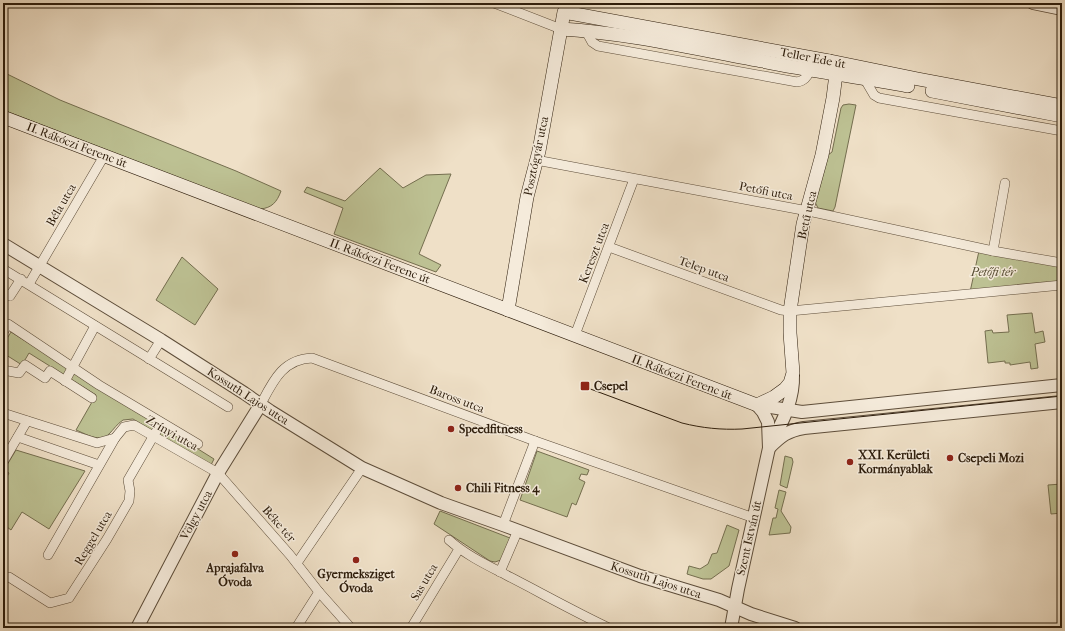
<svg xmlns="http://www.w3.org/2000/svg" width="1065" height="631" font-family="'IM FELL French Canon',serif">
<style>
.green{fill:#bdc193;stroke:#746e4f}
.lines{fill:none;stroke-linecap:round;stroke-linejoin:round}
.minor-casing{stroke:#5d4d3a;stroke-width:10}
.tertiary-casing{stroke:#5d4d3a;stroke-width:14}
.secondary-casing{stroke:#2c1c0b;stroke-width:14}
.minor{stroke:#f5ebdb;stroke-width:9}
.tertiary{stroke:#f5ebdb;stroke-width:12}
.secondary{stroke:#f5ebdb;stroke-width:13}
.tram{stroke:#2c1c0b;stroke-width:1}
.poi-dot{fill:#8f2418;stroke:#f5ebdb;stroke-width:1.5}
.labels{text-anchor:middle;dominant-baseline:central;stroke-width:3;stroke-linejoin:round;paint-order:stroke}
.street-label{font-size:12px;fill:#2c1c0b;stroke:#f5ebdb}
.park-label{font-size:12px;font-style:italic;fill:#584e34;stroke:#f5ebdb}
.poi-label{font-size:12px;font-weight:bold;fill:#2c1c0b;stroke:#f5ebdb;text-anchor:start}
</style>
<rect width="100%" height="100%" fill="#efe0c7"/>
<filter id="stains"><feTurbulence type="fractalNoise" baseFrequency=".005" numOctaves="4"/><feColorMatrix values="0 0 0 0 .2 0 0 0 0 .09 0 0 0 0 .02 0 0 0 .5 -.17"/></filter>
<radialGradient id="worn" r=".72"><stop offset=".6" stop-color="#630" stop-opacity="0"/><stop offset="1" stop-color="#630" stop-opacity=".3"/></radialGradient>
<g class="green">
<path d="M3,72L60,100L236,171L281,191C277,202 272,208 260,209L3,110Z"/>
<polygon points="849,104 856,105 835,207 833,211 818,208 814,200 828,155 832,152 841,108 843,105"/>
<polygon points="380,168 403,188 426,175 451,174 419,254 441,265 436,272 334,234 343,208 304,192 307,187 345,201"/>
<polygon points="979,251 1062,267 1062,283 970,292"/>
<polygon points="182,257 218,289 195,325 156,300"/>
<polygon points="1032,313 1035,333 1043,331 1045,342 1035,344 1038,368 1031,369 1030,362 1010,365 1010,363 1005,363 1005,361 988,363 985,331 992,330 993,333 1009,332 1007,315"/>
<path d="M11,332L214,459L211,465L133,419L123,420C117,424 114,429 109,434C100,443 86,434 76,430L96,395L29,353L22,365L3,353V345Z"/>
<polygon points="16,450 85,471 49,529 22,512 11,530 3,524 3,484 9,473 4,470"/>
<polygon points="537,451 589,470 587,475 581,474 579,479 585,482 576,505 572,503 567,517 520,500"/>
<polygon points="785,456 792,458 793,462 787,488 780,485"/>
<polygon points="1062,484 1062,513 1051,514 1048,485"/>
<polygon points="779,490 786,492 781,511 791,527 790,533 769,535 773,518 776,518 778,509 775,508"/>
<polygon points="440,511 510,538 501,560 495,562 490,561 434,524"/>
<polygon points="727,525 739,530 729,566 711,579 703,579 687,574 689,566 700,569 708,564 712,554 717,553"/>
</g>
<g class="lines">
<g class="minor-casing">
<g id="minor">
<polyline points="494,3 561,29"/>
<path d="M586,31L592,42L598,46L797,82C804,81 807,77 810,71"/>
<polyline points="864,78 874,95 879,98 1062,131"/>
<polyline points="536,160 813,212 993,251 1062,263"/>
<polyline points="609,247 781,310 790,311 1062,285"/>
<polyline points="993,251 1005,183"/>
<polyline points="3,269 228,407"/>
<polyline points="29,284 104,156"/>
<polyline points="3,292 10,296 21,279"/>
<polyline points="3,332 8,324 99,385 198,444"/>
<polyline points="575,335 634,179"/>
<polyline points="149,359 161,340"/>
<polyline points="3,370 19,373 25,365 45,378 50,371 92,398"/>
<polyline points="65,381 95,326"/>
<path d="M261,404C273,381 283,359 312,358L535,441L754,518"/>
<polyline points="3,413 97,443 115,438 124,427 134,425 218,473 290,555 319,592 351,628"/>
<polyline points="18,437 99,465"/>
<polyline points="3,462 27,421"/>
<polyline points="503,525 535,441"/>
<path d="M449,540C467,556 489,566 510,577C543,594 575,612 609,628"/>
<polyline points="48,555 115,438"/>
<polyline points="297,563 362,468"/>
<polyline points="500,572 518,530"/>
<polyline points="3,577 9,577 50,603 69,598 107,539 129,501 130,491 128,480 161,423"/>
<polyline points="296,628 319,592"/>
<polyline points="411,628 459,549"/>
</g>
</g>
<g class="tertiary-casing">
<g id="tertiary">
<polyline points="1033,3 1062,9"/>
<polyline points="3,244 161,340 244,393 270,411 362,468 441,503 503,525 640,576 719,600 751,614 795,628"/>
<polyline points="757,405 802,412 1062,385"/>
<path d="M772,441C784,420 794,398 793,374"/>
<path d="M769,448C781,436 787,431 804,428L1062,402"/>
<polyline points="137,628 218,473 261,404"/>
<polyline points="731,628 738,589 769,448 768,422 763,412 757,405"/>
</g>
</g>
<g class="secondary-casing">
<g id="secondary">
<path d="M561,29C629,33 695,49 762,61C810,71 860,77 908,86"/>
<polyline points="932,91 1062,116"/>
<polyline points="3,117 757,405 774,397 785,389 790,383 793,373 790,333 790,311 803,224 822,155 833,98 836,74 833,66 829,61"/>
<polyline points="508,310 527,197 539,151 564,12 829,61 918,79 1062,106"/>
</g>
</g>
<use href="#minor" class="minor"/>
<use href="#tertiary" class="tertiary"/>
<use href="#secondary" class="secondary"/>
<path class="tram" d="M585,387L682,423C702,428 721,430 742,429L1062,396"/>
</g>
<g class="poi-dot">
<rect x="580" y="381" width="10" height="10" rx="2"/>
<circle cx="451" cy="429" r="4"/>
<circle cx="950" cy="458" r="4"/>
<circle cx="850" cy="462" r="4"/>
<circle cx="458" cy="488" r="4"/>
<circle cx="235" cy="554" r="4"/>
<circle cx="356" cy="560" r="4"/>
</g>
<g class="labels">
<g class="street-label">
<text transform="translate(813 58) rotate(11)">Teller Ede út</text>
<text transform="translate(77 145) rotate(21)">II. Rákóczi Ferenc út</text>
<text transform="translate(536 156) rotate(-78)">Posztógyár utca</text>
<text transform="translate(766 191) rotate(11)">Petőfi utca</text>
<text transform="translate(61 205) rotate(-60)">Béla utca</text>
<text transform="translate(807 215) rotate(-77)">Betű utca</text>
<text transform="translate(594 253) rotate(-69)">Kereszt utca</text>
<text transform="translate(380 261) rotate(21)">II. Rákóczi Ferenc út</text>
<text transform="translate(704 269) rotate(20)">Telep utca</text>
<text transform="translate(682 377) rotate(21)">II. Rákóczi Ferenc út</text>
<text transform="translate(248 396) rotate(33)">Kossuth Lajos utca</text>
<text transform="translate(457 399) rotate(21)">Baross utca</text>
<text transform="translate(172 433) rotate(30)">Zrínyi utca</text>
<text transform="translate(196 515) rotate(-62)">Völgy utca</text>
<text transform="translate(279 524) rotate(49)">Béke tér</text>
<text transform="translate(93 538) rotate(-59)">Reggel utca</text>
<text transform="translate(749 538) rotate(-77)">Szent István út</text>
<text transform="translate(656 580) rotate(18)">Kossuth Lajos utca</text>
<text transform="translate(424 582) rotate(-59)">Sas utca</text>
</g>
<g class="park-label">
<text x="993" y="272">Petőfi tér</text>
</g>
<g class="poi-label">
<text x="594" y="386">Csepel</text>
<text x="459" y="429">Speedfitness</text>
<text x="858" y="455">XXI. Kerületi<tspan x="858" dy="14">Kormányablak</tspan></text>
<text x="958" y="458">Csepeli Mozi</text>
<text x="466" y="488">Chili Fitness 4</text>
<text x="235" y="568" text-anchor="middle">Aprajafalva<tspan x="235" dy="14">Óvoda</tspan></text>
<text x="356" y="574" text-anchor="middle">Gyermeksziget<tspan x="356" dy="14">Óvoda</tspan></text>
</g>
</g>
<rect width="1065" height="631" fill="none" stroke="#efe0c7" stroke-width="16"/>
<rect x="4" y="4" width="1057" height="623" fill="none" stroke="#2c1c0b" stroke-width="2"/>
<rect x="8" y="8" width="1049" height="615" fill="none" stroke="#2c1c0b"/>
<rect width="100%" height="100%" filter="url(#stains)"/>
<rect width="100%" height="100%" fill="url(#worn)"/>
</svg>
